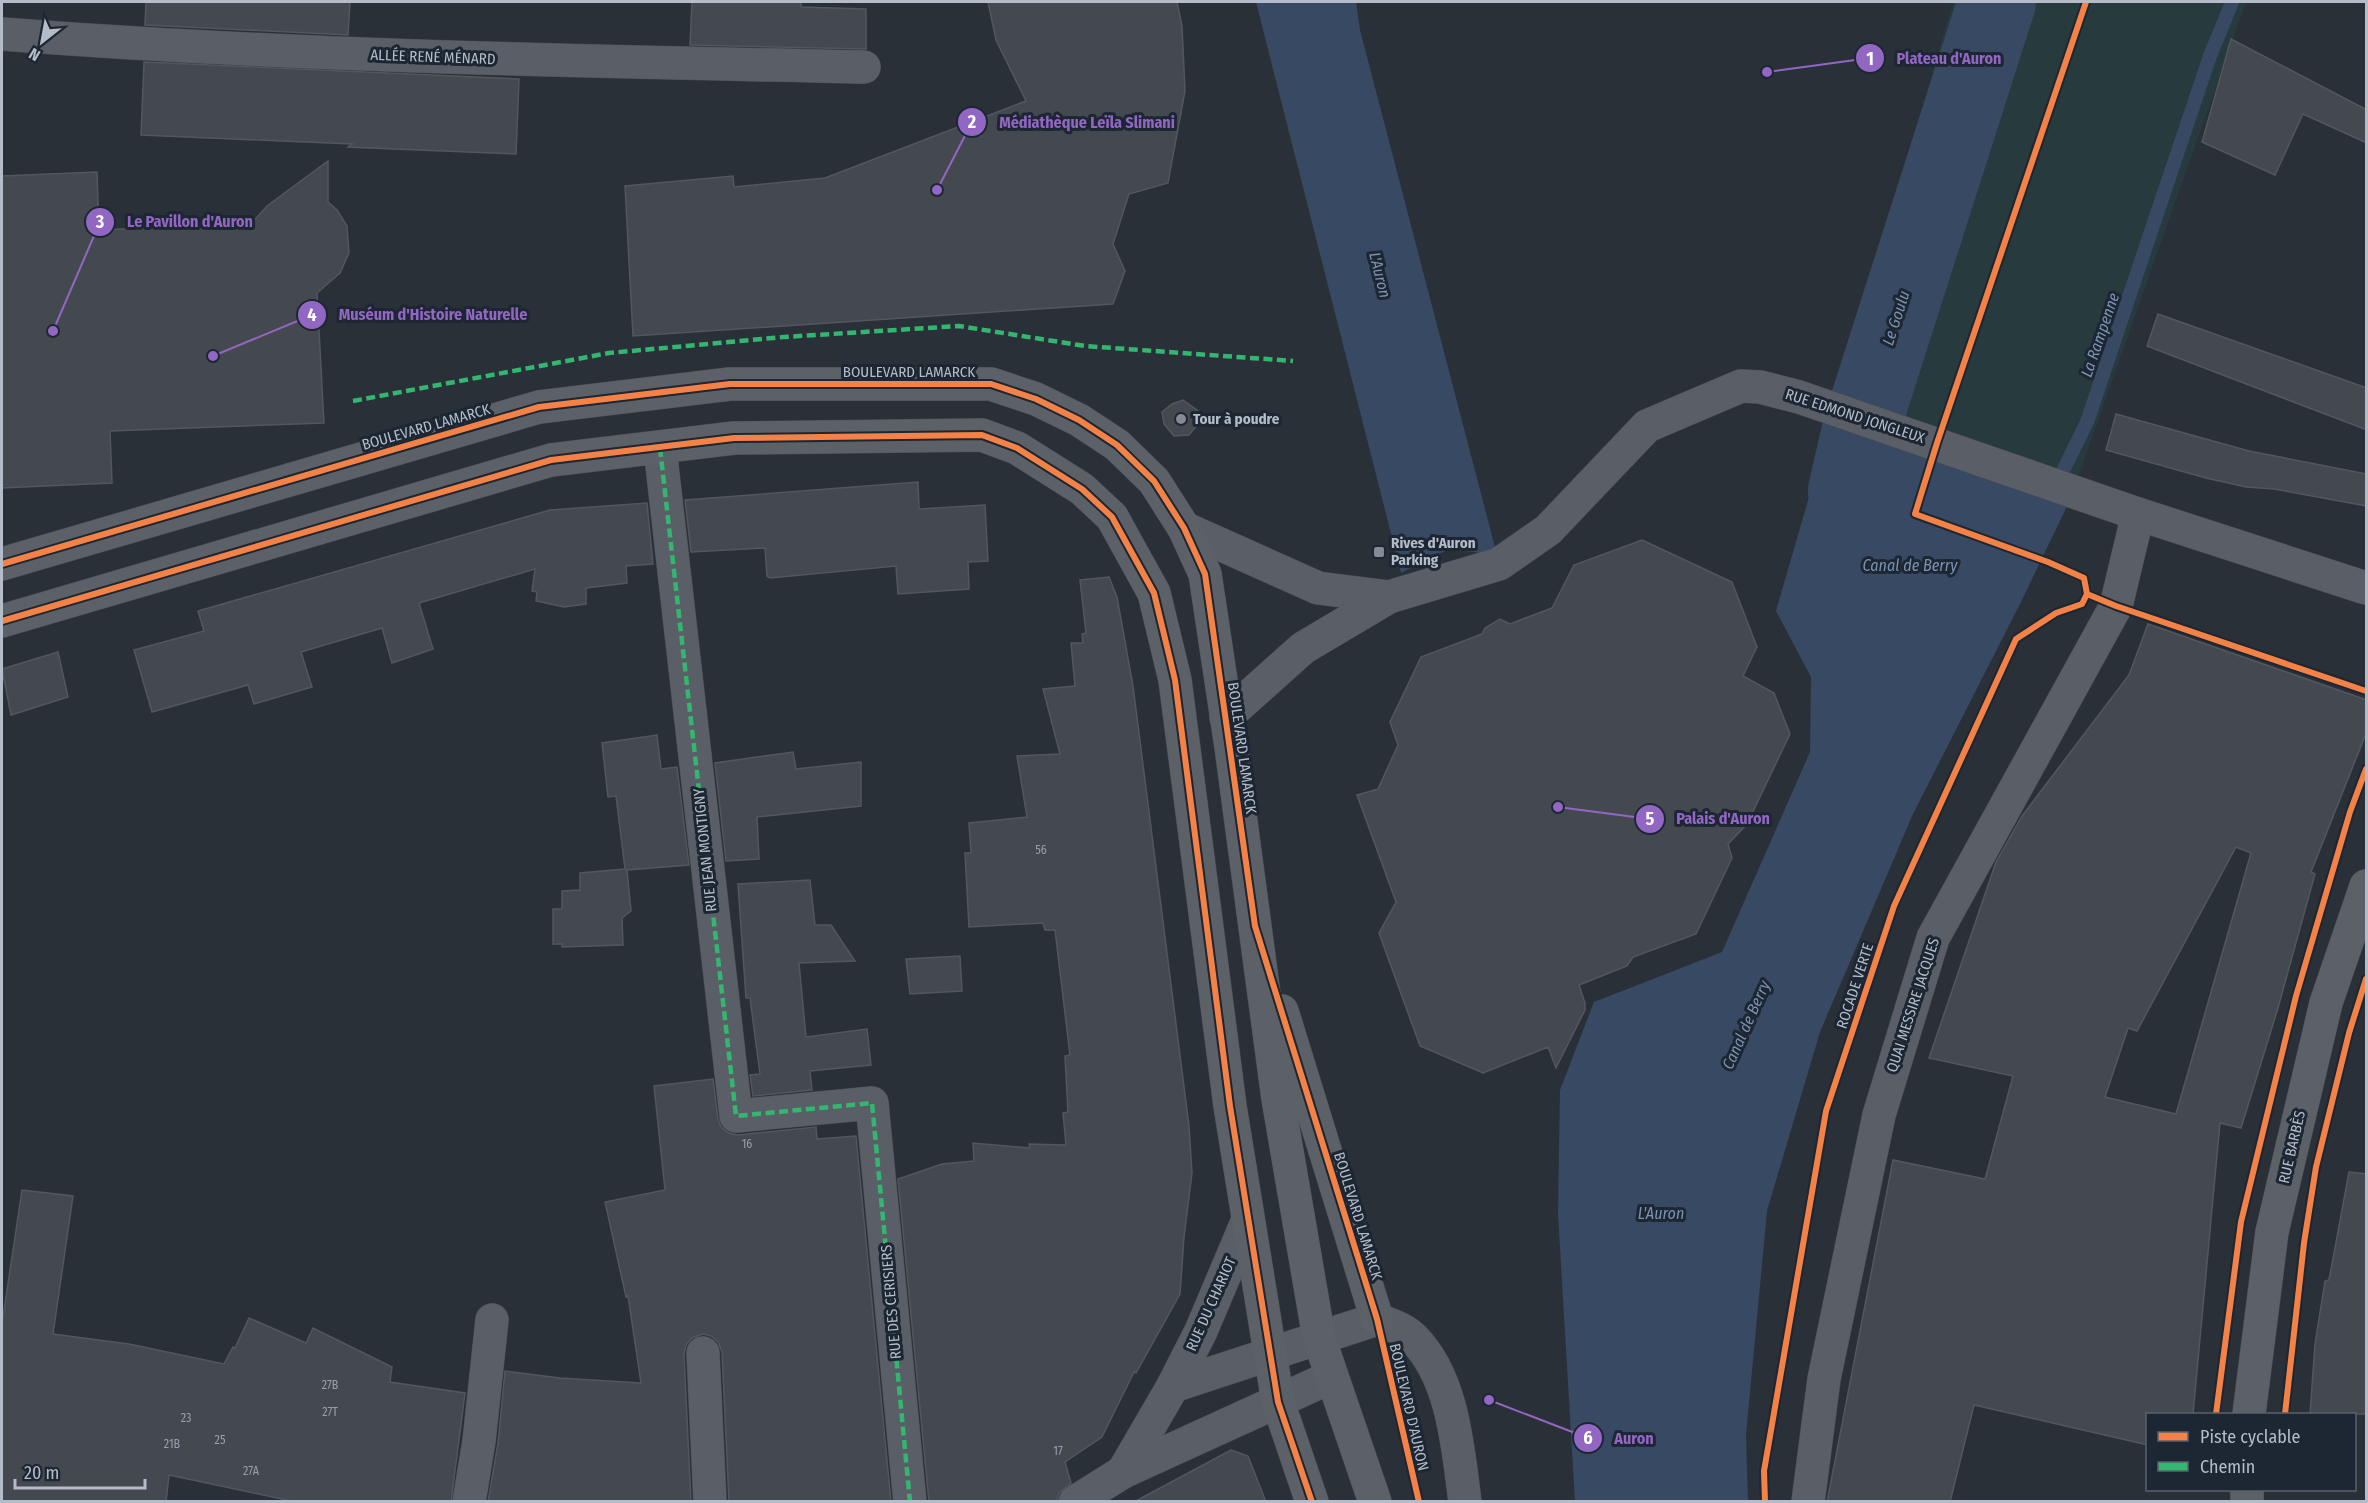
<svg xmlns="http://www.w3.org/2000/svg" width="2368" height="1503" font-family="'Fira Sans Condensed',sans-serif">
<style>
.green{fill:#273a3e}
.water{fill:#384963}
.lines{fill:none;stroke-linecap:round;stroke-linejoin:round}
.stream{stroke:#384963;stroke-width:14}
.river{stroke:#384963;stroke-width:78}
.building{fill:#444950;stroke:#52575f;stroke-width:1.5;fill-rule:evenodd}
.minor-casing{stroke:#484c53;stroke-width:34}
.major-casing{stroke:#484c55;stroke-width:34}
.minor{stroke:#5a5e66;stroke-width:33}
.major{stroke:#5c6168;stroke-width:33}
.quiet{stroke:#33b770;stroke-width:4.5;stroke-dasharray:9 4.5;stroke-linecap:butt}
.cycleway-casing{stroke:#1d2633;stroke-width:10}
.cycleway{stroke:#f48246;stroke-width:6}
.poi-dot{fill:#848b96;stroke:#1d2633;stroke-width:2}
.labels{text-anchor:middle;dominant-baseline:central;stroke-width:6;stroke-linejoin:round;paint-order:stroke}
.number-label{font-size:12px;fill:#989fab}
.street-label{font-size:15px;fill:#b4bcc9;stroke:#1d2633}
.poi-label{font-size:15px;font-weight:bold;fill:#b4bcc9;stroke:#1d2633;text-anchor:start}
.water-label{font-size:16px;font-style:italic;fill:#7c92b1;stroke:#1d2633}
.leader{fill:none;stroke:#9266c3;stroke-width:2}
.callout-dot{fill:#9266c3;stroke:#1d2633;stroke-width:2}
.mark-label{font-size:18px;text-anchor:middle;font-weight:bold;fill:#fff}
.callout-label{font-size:16px;text-anchor:middle;font-weight:bold;fill:#9266c3;stroke:#1d2633;stroke-width:6;stroke-linejoin:round;paint-order:stroke}
</style>
<rect width="100%" height="100%" fill="#2a3038"/>
<polygon class="green" points="1953,2 2246,2 2070,500 1833,414"/>
<g class="water">
<polygon points="1256,2 1356,2 1360,30 1497,555 1449,549 1401,573"/>
<polygon points="1833,414 2070,500 2020,604 1913,814 1820,1032 1767,1211 1746,1435 1748,1501 1575,1501 1558,1214 1560,1090 1594,1002 1722,952 1810,752 1811,677 1776,611"/>
</g>
<g class="lines">
<polyline class="stream" points="2055,487 2087,422 2210,56 2232,2"/>
<polyline class="river" points="1850,508 1847,491 1862,425 1997,2"/>
</g>
<g class="building">
<polygon points="146,2 350,2 348,35 145,25"/>
<polygon points="692,2 801,2 801,7 866,9 866,49 690,45"/>
<polygon points="988,2 1177,2 1182,26 1185,91 1168,183 1129,194 1113,244 1125,271 1113,304 633,336 625,186 733,176 734,187 825,178 1026,101 996,40"/>
<polygon points="2231,39 2367,110 2367,143 2303,114 2275,175 2202,142"/>
<polygon points="144,62 519,79 516,154 348,147 352,144 141,135"/>
<polygon points="328,161 328,202 337,210 347,226 349,253 340,273 317,293 324,423 110,431 112,483 2,488 2,176 97,172 99,230 252,223 267,206"/>
<polygon points="2158,314 2367,388 2367,430 2147,346"/>
<polygon points="1183,400 1205,416 1189,435 1174,436 1164,424 1162,412 1172,404"/>
<polygon points="2116,414 2249,451 2367,474 2367,506 2274,489 2246,487 2206,478 2106,450"/>
<polygon points="918,482 919,509 985,505 988,561 968,562 969,589 898,594 896,566 770,578 767,576 765,548 691,552 685,500"/>
<polygon points="647,503 653,564 626,566 627,583 586,588 586,604 564,607 536,601 537,592 532,591 535,569 419,603 433,649 392,663 382,628 301,652 312,687 254,704 248,685 152,712 134,650 204,631 198,611 550,510"/>
<polygon points="1642,540 1732,582 1757,647 1743,676 1774,693 1790,734 1747,824 1728,844 1732,858 1696,934 1633,957 1627,966 1579,985 1585,1003 1585,1010 1556,1068 1548,1047 1483,1073 1420,1046 1379,933 1396,902 1357,795 1378,789 1398,745 1390,722 1421,657 1482,634 1485,628 1500,619 1510,624 1552,608 1574,565"/>
<polygon points="1109,577 1117,597 1133,686 1189,1126 1192,1173 1184,1237 1180,1294 1136,1373 1134,1372 1102,1437 1065,1462 1071,1483 1059,1493 1056,1502 929,1502 898,1179 942,1164 974,1161 973,1143 1030,1148 1029,1144 1066,1145 1063,1113 1068,1112 1065,1056 1070,1055 1055,930 1045,930 1043,923 969,927 965,853 971,853 969,823 1027,817 1017,756 1060,754 1043,689 1075,686 1071,643 1083,643 1082,634 1086,633 1080,580"/>
<path d="M2148,624L2367,700V731L2311,872L2315,874L2278,1008L2241,1128L2220,1123L2193,1414H2148V1445L1974,1405L1950,1502H1827L1893,1160L1985,1179L2013,1076L1929,1058L1996,862L2022,816L2129,675ZM2236,847L2251,853L2176,1114L2105,1097L2128,1028L2137,1031Z"/>
<polygon points="58,652 68,697 11,715 2,669"/>
<polygon points="657,735 661,769 677,767 689,865 627,870 631,911 622,918 623,945 562,947 562,944 553,944 553,909 562,909 562,891 580,890 580,873 625,869 616,796 608,797 602,743"/>
<polygon points="793,752 796,769 861,762 861,806 757,817 759,859 726,861 715,763"/>
<polygon points="810,880 815,925 831,925 855,961 799,963 806,1037 867,1029 871,1065 810,1071 812,1090 753,1096 750,1075 760,1074 750,998 746,998 738,884"/>
<polygon points="960,956 962,991 910,994 906,959"/>
<polygon points="713,1079 718,1119 721,1127 729,1133 738,1135 816,1127 817,1139 856,1136 891,1502 729,1502 722,1352 718,1342 711,1336 703,1334 692,1338 686,1345 684,1354 691,1502 488,1502 498,1443 505,1371 560,1378 641,1383 628,1296 626,1297 605,1202 665,1190 654,1086"/>
<polygon points="2349,1172 2367,1174 2367,1414 2310,1414 2315,1344 2325,1281 2329,1280"/>
<polygon points="22,1190 73,1196 53,1334 129,1344 224,1364 233,1347 235,1348 249,1318 306,1343 313,1328 392,1367 390,1382 465,1393 451,1502 296,1502 169,1475 166,1502 2,1502 2,1324"/>
<polygon points="1231,1450 1248,1456 1266,1502 1134,1502"/>
</g>
<g class="lines">
<g class="minor-casing">
<g id="minor">
<path d="M2,34C289,56 576,61 864,67"/>
<polyline points="660,448 736,1116 872,1103 910,1502"/>
<polyline points="1184,528 1318,588 1389,597"/>
<polyline points="1226,717 1303,648 1389,597 1499,564 1548,530 1647,426 1741,386 1760,387 1799,397 2138,514 2366,588"/>
<polyline points="703,1353 710,1502"/>
<polyline points="1173,1386 1201,1331 1247,1222"/>
<path d="M1123,1472L1173,1386L1377,1319C1388,1324 1405,1329 1413,1338C1453,1377 1458,1448 1465,1502"/>
<polyline points="469,1502 479,1441 492,1320"/>
<polyline points="1075,1502 1123,1472 1331,1377"/>
<polyline points="1808,1502 1824,1379 1879,1115 1933,938 2116,606 2138,514"/>
</g>
</g>
<g class="major-casing">
<g id="major">
<polyline points="2,564 539,407 730,384 991,384 1036,399 1079,420 1117,445 1154,481 1184,528 1205,574 1231,747 1278,1099 1319,1338 1375,1502"/>
<polyline points="2,621 551,460 734,438 982,435 1017,448 1082,489 1112,517 1154,593 1175,680 1230,1106 1278,1402 1312,1502"/>
<polyline points="1282,1011 1377,1319"/>
<polyline points="2249,1414 2272,1232 2326,1003 2366,886"/>
<polyline points="2247,1502 2247,1490"/>
</g>
</g>
<use href="#minor" class="minor"/>
<use href="#major" class="major"/>
<g class="quiet">
<polyline points="353,401 609,353 784,337 959,326 1085,346 1293,361"/>
<polyline points="660,448 736,1116 872,1103 910,1502"/>
</g>
<g class="cycleway-casing">
<g id="cycleway">
<polyline points="2,564 539,407 730,384 991,384 1036,399 1079,420 1117,445 1154,481 1184,528 1205,574 1255,926 1377,1319 1419,1502"/>
<polyline points="2087,594 2116,606 2366,691"/>
<polyline points="2,621 551,460 734,438 982,435 1017,448 1082,489 1112,517 1154,593 1175,680 1230,1106 1278,1402 1312,1502"/>
<polyline points="2216,1414 2241,1222 2296,996 2350,812 2366,769"/>
<polyline points="2285,1414 2304,1243 2316,1167 2349,1033 2366,979"/>
<polyline points="1765,1502 1764,1471 1826,1111 1894,906 2016,639 2056,613 2082,604 2087,594 2084,578 2048,562 1915,514 1937,443 2086,2"/>
</g>
</g>
<use href="#cycleway" class="cycleway"/>
</g>
<g class="poi-dot">
<circle cx="1181" cy="419" r="6"/>
<rect x="1373" y="546" width="12" height="12" rx="3"/>
</g>
<g class="labels">
<g class="number-label">
<text x="1041" y="850">56</text>
<text x="747" y="1144">16</text>
<text x="330" y="1385">27B</text>
<text x="330" y="1412">27T</text>
<text x="186" y="1418">23</text>
<text x="220" y="1440">25</text>
<text x="172" y="1444">21B</text>
<text x="1058" y="1451">17</text>
<text x="251" y="1471">27A</text>
</g>
<g class="street-label">
<text transform="translate(433 57) rotate(2)">ALLÉE RENÉ MÉNARD</text>
<text x="909" y="372">BOULEVARD LAMARCK</text>
<text transform="translate(1855 416) rotate(18)">RUE EDMOND JONGLEUX</text>
<text transform="translate(426 427) rotate(-16)">BOULEVARD LAMARCK</text>
<text transform="translate(1242 748) rotate(82)">BOULEVARD LAMARCK</text>
<text transform="translate(705 850) rotate(-96)">RUE JEAN MONTIGNY</text>
<text transform="translate(1855 986) rotate(-72)">ROCADE VERTE</text>
<text transform="translate(1913 1005) rotate(-72)">QUAI MESSIRE JACQUES</text>
<text transform="translate(2292 1147) rotate(-77)">RUE BARBÈS</text>
<text transform="translate(1358 1216) rotate(73)">BOULEVARD LAMARCK</text>
<text transform="translate(891 1302) rotate(-95)">RUE DES CERISIERS</text>
<text transform="translate(1211 1304) rotate(-66)">RUE DU CHARIOT</text>
<text transform="translate(1409 1407) rotate(77)">BOULEVARD D'AURON</text>
</g>
<g class="poi-label">
<text x="1193" y="419">Tour à poudre</text>
<text x="1391" y="543">Rives d'Auron<tspan x="1391" dy="17">Parking</tspan></text>
</g>
<g class="water-label">
<text transform="translate(1380 275) rotate(76)">L'Auron</text>
<text transform="translate(1896 318) rotate(-72)">Le Goulu</text>
<text transform="translate(2100 335) rotate(-71)">La Rampenne</text>
<text x="1910" y="565">Canal de Berry</text>
<text transform="translate(1746 1025) rotate(-66)">Canal de Berry</text>
<text x="1661" y="1213">L'Auron</text>
</g>
</g>
<path class="leader" d="M1767 72L1870 58M937 190L972 122M53 331L100 222M213 356L312 315M1558 807L1650 819M1489 1400L1588 1438"/>
<g class="callout-dot">
<circle cx="1767" cy="72" r="6"/>
<circle cx="937" cy="190" r="6"/>
<circle cx="53" cy="331" r="6"/>
<circle cx="213" cy="356" r="6"/>
<circle cx="1558" cy="807" r="6"/>
<circle cx="1489" cy="1400" r="6"/>
<circle cx="1870" cy="58" r="15"/>
<circle cx="972" cy="122" r="15"/>
<circle cx="100" cy="222" r="15"/>
<circle cx="312" cy="315" r="15"/>
<circle cx="1650" cy="819" r="15"/>
<circle cx="1588" cy="1438" r="15"/>
</g>
<g class="mark-label">
<text x="1870" y="65">1</text>
<text x="972" y="128">2</text>
<text x="100" y="228">3</text>
<text x="312" y="321">4</text>
<text x="1650" y="825">5</text>
<text x="1588" y="1444">6</text>
</g>
<g class="callout-label">
<text x="1949" y="64">Plateau d'Auron</text>
<text x="1087" y="128">Médiathèque Leïla Slimani</text>
<text x="190" y="227">Le Pavillon d'Auron</text>
<text x="433" y="320">Muséum d'Histoire Naturelle</text>
<text x="1723" y="824">Palais d'Auron</text>
<text x="1634" y="1444">Auron</text>
</g>
<rect width="2368" height="1503" fill="none" stroke="#b4bcc9" stroke-width="6"/>
<rect x="2146" y="1413" width="210" height="78" fill="#1d2633" stroke="#59626f" stroke-width="1.5"/>
<rect x="2158" y="1432" width="30" height="9" fill="#f48246" stroke="#59626f" stroke-width="1.5"/>
<text x="2200" y="1443" font-size="18" fill="#b4bcc9">Piste cyclable</text>
<rect x="2158" y="1462" width="30" height="9" fill="#33b770" stroke="#59626f" stroke-width="1.5"/>
<text x="2200" y="1473" font-size="18" fill="#b4bcc9">Chemin</text>
<g transform="translate(42 42) rotate(211)" stroke="#1d2633" stroke-width="4.5" paint-order="stroke">
<path d="M0-4.5L10 22L0 15L-10 22Z" fill="#b4bcc9"/>
<text y="-9" font-size="16" font-weight="bold" text-anchor="middle" fill="#b4bcc9">N</text>
</g>
<path d="M15 1479v9h130v-9" fill="none" stroke="#b4bcc9" stroke-width="3"/>
<text x="24" y="1479" font-size="18" fill="#b4bcc9" stroke="#1d2633" stroke-width="4.5" paint-order="stroke">20 m</text>
</svg>
